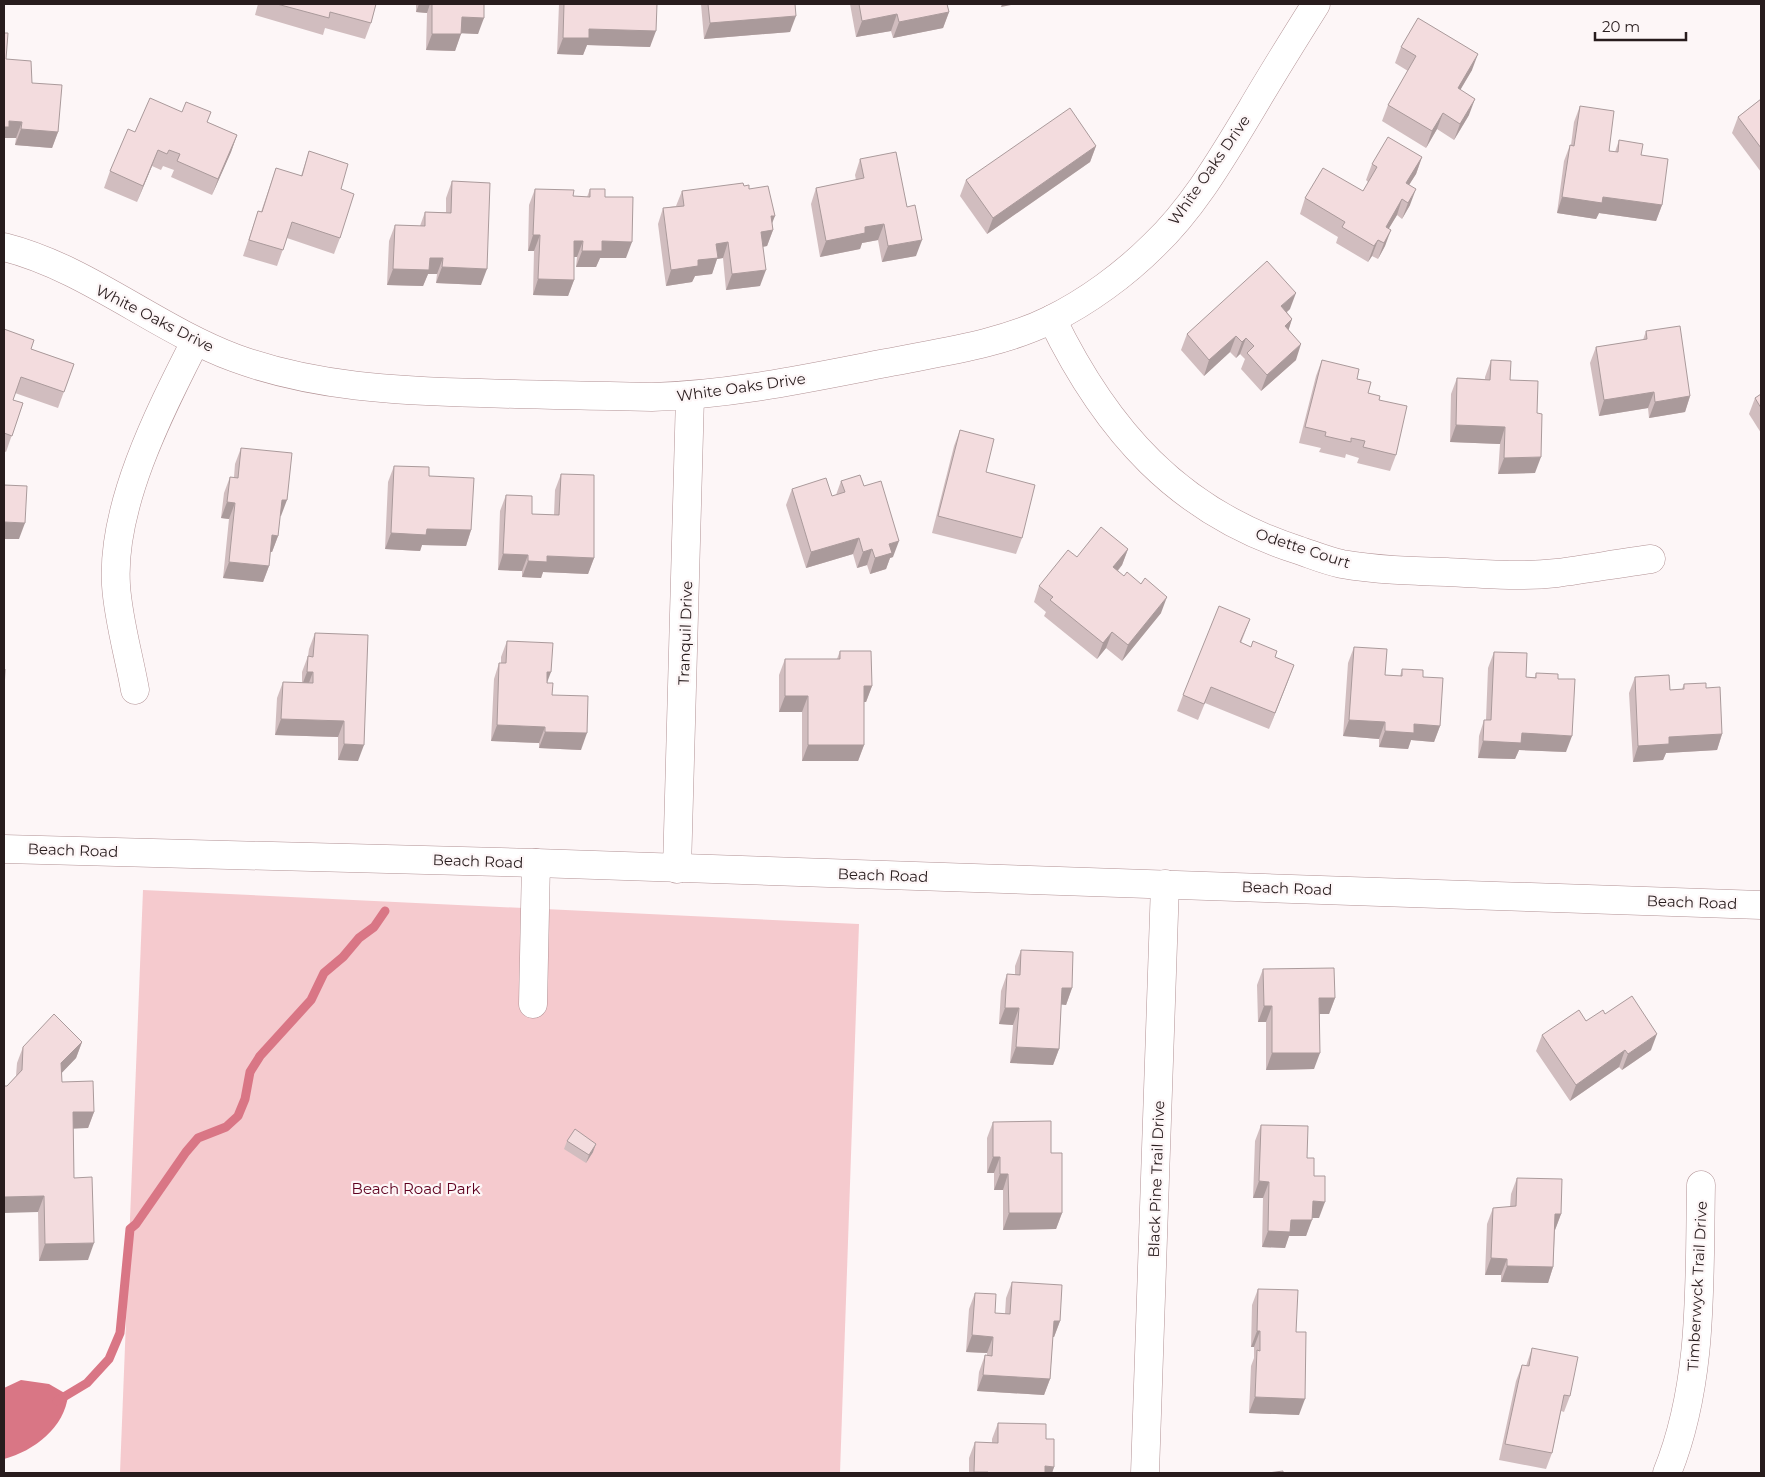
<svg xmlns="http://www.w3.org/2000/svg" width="1765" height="1477" font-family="Montserrat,sans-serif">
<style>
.green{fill:#f5cace}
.water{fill:#d97685}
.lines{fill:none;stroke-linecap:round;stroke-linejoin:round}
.stream{stroke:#d97685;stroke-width:9}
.minor-casing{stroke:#b29295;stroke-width:29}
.minor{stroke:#fff;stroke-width:28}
.wall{fill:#d1bdbf}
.shaded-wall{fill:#aa9a9b}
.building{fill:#f3dcde;stroke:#aa9a9b}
.labels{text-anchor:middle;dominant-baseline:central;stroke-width:4.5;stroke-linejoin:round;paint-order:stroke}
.street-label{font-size:15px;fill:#281c1d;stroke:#fdf6f7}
.park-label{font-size:15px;fill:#5e001f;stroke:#fdf6f7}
</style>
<rect width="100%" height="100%" fill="#fdf6f7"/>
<polygon class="green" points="143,890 859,924 840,1473 120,1473"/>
<path class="water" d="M21,1380L49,1384L68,1395C65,1427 34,1451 4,1459V1388Z"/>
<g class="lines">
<polyline class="stream" points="57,1401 87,1383 109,1359 120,1333 130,1229 136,1224 186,1152 198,1138 226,1127 238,1116 245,1099 250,1072 260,1056 311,1000 324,973 343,957 359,938 374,927 385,911"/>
<g class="minor-casing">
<g id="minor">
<path d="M4,247C87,268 155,328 235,358C314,387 398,391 481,393C538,395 595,396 652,397C731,395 808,378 886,363C940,352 999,345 1050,320C1087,302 1125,274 1154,245C1194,207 1223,156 1251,110C1272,74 1294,39 1316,4"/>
<path d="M1052,319C1106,430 1178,512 1298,550C1313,555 1327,561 1342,564C1376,570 1412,571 1447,572C1484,574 1521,577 1557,573C1588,569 1620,563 1651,559"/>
<path d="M135,690C129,656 118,619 116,585C111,506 160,411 195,342"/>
<polyline points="4,849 536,863 1761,905"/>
<polyline points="677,869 690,396"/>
<polyline points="533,1004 536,863"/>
<polyline points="1145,1473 1165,884"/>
<path d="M1667,1473C1704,1382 1699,1281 1701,1185"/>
</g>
</g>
<use href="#minor" class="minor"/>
</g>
<g class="wall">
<polygon points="258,4 376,4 371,23 365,39 325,28 323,35 255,15"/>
<polygon points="416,4 484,4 478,34 461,33 455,51 426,50 427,13 416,12"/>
<polygon points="559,4 657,4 650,47 587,45 583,55 557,54"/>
<polygon points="701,4 795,4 790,32 704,39"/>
<polygon points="850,4 947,4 949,12 943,28 893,38 891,31 856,37"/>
<polygon points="4,33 6,59 32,83 58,132 52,148 15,145 16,138 5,138 4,141"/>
<polygon points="1401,47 1472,70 1460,90 1469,115 1454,140 1437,129 1426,148 1382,121 1388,105 1408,71 1395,63"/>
<polygon points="1761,99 1761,172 1732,133 1738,117"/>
<polygon points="1580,106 1609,151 1615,152 1619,140 1641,155 1662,205 1656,221 1599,213 1596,219 1557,213 1564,161 1570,145 1571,145 1574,122"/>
<polygon points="207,122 237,135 231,152 212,195 171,177 174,170 163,166 161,170 152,166 137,202 104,188 110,171 135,132"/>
<polygon points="1096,146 1090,162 987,234 960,196 966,180"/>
<polygon points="309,151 341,189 340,238 334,254 287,238 277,266 243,256 258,211 261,212 276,168 301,176"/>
<polygon points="1422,157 1416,174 1409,185 1410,205 1402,219 1397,215 1389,228 1385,246 1378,259 1372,256 1368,262 1336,243 1338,237 1300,214 1305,198 1363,191 1368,182 1366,180 1372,164"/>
<polygon points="860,159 916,256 882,262 878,240 862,243 860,249 820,257 811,204 816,188 856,180 855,175"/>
<polygon points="452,181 481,285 436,283 437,274 428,274 423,286 387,285 389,241 395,225 420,226 425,212 446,212 446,198"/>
<polygon points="744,186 749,189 772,223 773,230 767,246 763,247 760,286 726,290 723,258 717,259 712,274 695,276 692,282 666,286 658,224 663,208 676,206 682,191"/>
<polygon points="535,189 573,196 587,197 590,189 605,197 626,258 600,258 596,267 576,267 577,257 574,257 574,280 568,296 533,295 534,251 528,251 529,205"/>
<polygon points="1290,309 1287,312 1292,319 1288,330 1296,360 1261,391 1241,369 1245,359 1240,354 1236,358 1230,352 1204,376 1181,350 1187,334"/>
<polygon points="4,329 31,349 74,364 58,408 15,393 13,400 23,403 6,452 4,451"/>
<polygon points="1646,331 1690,396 1685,412 1649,418 1648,408 1599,416 1590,363 1596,347 1643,340"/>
<polygon points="1322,360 1357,379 1368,393 1379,400 1396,455 1390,471 1357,463 1359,458 1346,454 1345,458 1319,452 1321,448 1299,443 1316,376"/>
<polygon points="1491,360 1510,380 1535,473 1498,474 1500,444 1450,442 1451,394 1457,378 1485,379 1485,377"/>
<polygon points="1761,394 1761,433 1749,414 1755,398"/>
<polygon points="960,430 986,472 1022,538 1016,554 932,533 954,446"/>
<polygon points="241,448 281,516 280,516 278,536 272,552 270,551 269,566 263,582 223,578 229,519 221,518 224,493 230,477 234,477 235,464"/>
<polygon points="394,466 429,476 471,530 466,546 422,545 420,551 385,549 388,482"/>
<polygon points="561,474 594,558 588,574 543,572 541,578 522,577 522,571 498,570 500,511 506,495 532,514 554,515 555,490"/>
<polygon points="841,481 864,486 893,557 890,558 886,569 870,574 867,565 857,568 853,554 806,568 786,505 792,489 832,496 836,495"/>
<polygon points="1128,549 1122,565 1118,571 1161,613 1122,661 1106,648 1097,659 1044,616 1046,612 1034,602 1039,586 1077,557"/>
<polygon points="1250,619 1241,643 1294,665 1269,729 1205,703 1198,720 1177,711 1183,695"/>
<polygon points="315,633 358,761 338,760 338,737 275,735 277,698 283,682 302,683 302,672 308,656 309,649"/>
<polygon points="507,641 547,683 552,695 581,750 539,748 539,743 491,741 494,679 499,663 501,663 501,657"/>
<polygon points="1354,647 1385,675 1400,676 1402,669 1423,677 1440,726 1434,742 1411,740 1408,749 1379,747 1379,739 1343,736 1348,663"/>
<polygon points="840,651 872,686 866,702 864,702 864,745 858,761 802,761 802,712 779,712 779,675 785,659 837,659"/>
<polygon points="1494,652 1526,677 1535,677 1536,673 1566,752 1519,750 1515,759 1478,758 1479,736 1484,720 1486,720 1488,668"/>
<polygon points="1635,677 1670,690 1682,689 1684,684 1706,688 1722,734 1717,750 1666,753 1663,760 1633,762 1629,693"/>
<polygon points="1021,950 1072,988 1066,1005 1061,1004 1059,1049 1053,1065 1010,1063 1013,1025 999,1024 1001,991 1007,974 1015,975 1015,966"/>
<polygon points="1263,969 1335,998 1329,1014 1320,1014 1314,1069 1266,1070 1266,1022 1258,1022 1257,985"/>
<polygon points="1605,1014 1651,1050 1622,1070 1619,1067 1570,1101 1536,1051 1542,1035 1586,1021"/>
<polygon points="82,1042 76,1058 61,1073 62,1082 94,1112 88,1128 73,1128 74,1178 88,1260 39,1261 38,1212 7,1086 16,1076 17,1063 23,1047"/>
<polygon points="993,1122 1051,1153 1062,1213 1056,1229 1003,1230 1003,1190 994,1190 994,1173 987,1173 987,1138"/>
<polygon points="1261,1125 1307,1158 1314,1176 1319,1218 1312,1218 1306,1236 1289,1236 1285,1248 1262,1247 1263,1198 1253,1198 1255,1141"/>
<polygon points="567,1141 593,1152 586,1163 564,1149"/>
<polygon points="1517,1178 1561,1214 1555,1230 1553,1267 1548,1283 1501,1282 1501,1275 1485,1275 1487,1224 1493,1208 1510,1207 1511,1194"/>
<polygon points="1012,1282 1060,1321 1054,1337 1053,1337 1050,1379 1044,1395 977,1391 979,1372 985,1355 987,1356 987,1353 966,1352 969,1309 975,1293 995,1313 1005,1314 1006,1298"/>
<polygon points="1258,1289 1296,1332 1299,1415 1249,1413 1251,1366 1254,1358 1254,1347 1251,1347 1252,1305"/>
<polygon points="1532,1348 1570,1396 1564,1412 1561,1411 1552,1453 1546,1469 1499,1460 1516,1381 1522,1365 1526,1366"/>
<polygon points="998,1423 1046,1439 1054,1467 1052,1473 969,1473 969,1458 975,1442 992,1443 992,1439"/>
</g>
<g class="shaded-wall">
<polygon points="419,4 430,4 427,13 416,12"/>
<polygon points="1002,4 1016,4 1001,7"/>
<polygon points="949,12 943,28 893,38 899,22"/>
<polygon points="897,14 891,31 856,37 862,21"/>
<polygon points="796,16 790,32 704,39 710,23"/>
<polygon points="462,17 484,18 478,34 456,33"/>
<polygon points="589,29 656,31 650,47 587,45 583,55 557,54 563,38"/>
<polygon points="432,34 461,34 455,51 426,50"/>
<polygon points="1478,54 1472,70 1452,104 1458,88"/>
<polygon points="1475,99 1469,115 1454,140 1460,124"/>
<polygon points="1443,113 1437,129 1426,148 1432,131"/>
<polygon points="9,121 22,122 16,138 5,138 4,141 4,127"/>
<polygon points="21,129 58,132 52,148 15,145"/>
<polygon points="237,135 231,152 212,195 218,179"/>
<polygon points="1096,146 1090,162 987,234 993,218"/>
<polygon points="158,150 152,166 137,202 143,186"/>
<polygon points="1422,157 1416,174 1400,199 1406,183"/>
<polygon points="1416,189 1410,205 1402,219 1408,203"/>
<polygon points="1562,197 1603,197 1662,205 1656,221 1599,213 1596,219 1557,213"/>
<polygon points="1402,199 1397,215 1380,243 1386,227"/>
<polygon points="771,216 775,216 769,231 773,230 767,246 755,248 761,232"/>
<polygon points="884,224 878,240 862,243 860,249 820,257 826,241 865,227"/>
<polygon points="1391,230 1385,246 1378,259 1384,243"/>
<polygon points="533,235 540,235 534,251 528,251"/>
<polygon points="922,240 916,256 882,262 888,246"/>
<polygon points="1378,240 1372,256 1368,262 1374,246"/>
<polygon points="574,241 583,241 577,257 568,257"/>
<polygon points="602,241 632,242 626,258 600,258 596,267 576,267 582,251"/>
<polygon points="728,242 723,258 717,259 712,274 695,276 692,282 666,286 671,270 698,260 716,244"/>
<polygon points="430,258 443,258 437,274 428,274 423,286 387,285 393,269"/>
<polygon points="442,267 487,269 481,285 436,283"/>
<polygon points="766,270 760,286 726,290 732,274"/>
<polygon points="538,279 574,280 568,296 533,295"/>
<polygon points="1296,293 1290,309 1275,322 1281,306"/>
<polygon points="1292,319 1287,335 1285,326"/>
<polygon points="1236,336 1230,352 1204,376 1209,360"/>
<polygon points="1246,338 1240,354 1236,358 1242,342"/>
<polygon points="1301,344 1296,360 1261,391 1267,375"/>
<polygon points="1654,392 1648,408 1599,416 1604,400"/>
<polygon points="1690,396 1685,412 1649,418 1655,402"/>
<polygon points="1456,425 1505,427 1500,444 1450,442"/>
<polygon points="1541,457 1535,473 1498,474 1504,458"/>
<polygon points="282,500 287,500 281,516 276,516"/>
<polygon points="227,502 235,503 229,519 221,518"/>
<polygon points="4,522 25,523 19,539 4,539"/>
<polygon points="427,529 471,530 466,546 422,545 420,551 385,549 391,533"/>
<polygon points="272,535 278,536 272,552 266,551"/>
<polygon points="859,538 853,554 806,568 811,552"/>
<polygon points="899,541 893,557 890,558 886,569 870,574 875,558 889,544"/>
<polygon points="872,549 867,565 857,568 863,552"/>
<polygon points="1128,549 1122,565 1107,583 1113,567"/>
<polygon points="503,554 528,555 522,571 498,570"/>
<polygon points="547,556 594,558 588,574 543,572 541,578 522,577 528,561"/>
<polygon points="229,562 269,566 263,582 223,578"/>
<polygon points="1167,597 1161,613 1122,661 1128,645"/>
<polygon points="1112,632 1106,648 1097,659 1103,643"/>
<polygon points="1294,665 1288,681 1269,729 1275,713"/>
<polygon points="307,672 313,672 307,688 301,688"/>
<polygon points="547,672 551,672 545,688"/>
<polygon points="864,686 872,686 866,702 859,702"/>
<polygon points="785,696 808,696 802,712 779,712"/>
<polygon points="281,719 344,721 338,737 275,735"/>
<polygon points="1349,720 1385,722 1379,739 1343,736"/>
<polygon points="1414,724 1440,726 1434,742 1411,740 1408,749 1379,747 1385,731"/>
<polygon points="497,725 545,727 539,743 491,741"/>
<polygon points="545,732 587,733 581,750 539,748"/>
<polygon points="1522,733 1572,736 1566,752 1519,750 1515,759 1478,758 1483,741"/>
<polygon points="1722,734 1717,750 1666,753 1663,760 1633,762 1638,746 1669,737"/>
<polygon points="344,744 364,745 358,761 338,760"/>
<polygon points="808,745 864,745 858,761 802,761"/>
<polygon points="1062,988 1072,988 1066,1005 1056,1004"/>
<polygon points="1319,998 1335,998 1329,1014 1314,1014"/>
<polygon points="1264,1006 1272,1006 1266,1022 1258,1022"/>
<polygon points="1005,1008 1019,1008 1013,1025 999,1024"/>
<polygon points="1657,1034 1651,1050 1622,1070 1628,1054"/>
<polygon points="82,1042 76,1058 56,1079 61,1063"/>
<polygon points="1016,1047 1059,1049 1053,1065 1010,1063"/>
<polygon points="1625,1050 1619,1067 1570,1101 1576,1085"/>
<polygon points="1272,1053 1320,1053 1314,1069 1266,1070"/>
<polygon points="73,1112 94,1112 88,1128 67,1129"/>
<polygon points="596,1144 593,1152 586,1163 589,1155"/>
<polygon points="993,1157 1000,1157 994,1173 987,1173"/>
<polygon points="1000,1174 1008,1174 1003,1190 994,1190"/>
<polygon points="1259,1181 1269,1182 1263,1198 1253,1198"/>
<polygon points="44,1196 38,1212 4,1213 4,1197"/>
<polygon points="1313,1201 1325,1202 1319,1218 1307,1218"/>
<polygon points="1009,1213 1062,1213 1056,1229 1003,1230"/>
<polygon points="1555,1214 1561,1214 1555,1230 1549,1230"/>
<polygon points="1291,1220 1312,1220 1306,1236 1289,1236 1285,1248 1262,1247 1268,1231"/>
<polygon points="94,1243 88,1260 39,1261 45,1244"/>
<polygon points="1491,1258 1507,1259 1501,1275 1485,1275"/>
<polygon points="1507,1266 1553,1267 1548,1283 1501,1282"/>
<polygon points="1054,1321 1060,1321 1054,1337 1048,1337"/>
<polygon points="1257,1331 1260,1331 1254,1347 1251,1347"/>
<polygon points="972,1335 993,1337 987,1353 966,1352"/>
<polygon points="983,1375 1050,1379 1044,1395 977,1391"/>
<polygon points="1255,1397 1305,1399 1299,1415 1249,1413"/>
<polygon points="1045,1466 1054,1467 1052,1473 1042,1473"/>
<rect x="974" y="1472" width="14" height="1"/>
</g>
<g class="building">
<polygon points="277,4 376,4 371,23 330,12 329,18"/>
<polygon points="432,4 484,4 484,18 462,17 461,34 432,34"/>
<polygon points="564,4 657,4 656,31 589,29 589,38 563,38"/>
<polygon points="708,4 795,4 796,16 710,23"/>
<polygon points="859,4 947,4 949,12 899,22 897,14 862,21"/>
<polygon points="1418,18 1478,54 1458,88 1475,99 1460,124 1443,113 1432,131 1388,105 1416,56 1401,47"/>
<polygon points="4,33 8,33 6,59 31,61 32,83 62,85 58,132 21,129 22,122 9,121 9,127 4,127"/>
<polygon points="150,98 182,112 186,102 211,112 207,122 237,135 218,179 177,161 180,154 169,150 167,154 158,150 143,186 110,171 128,129 135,132"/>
<polygon points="1761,99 1761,148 1738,117"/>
<polygon points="1580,106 1614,111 1609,151 1618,152 1619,140 1643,144 1641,155 1668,159 1662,205 1603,197 1602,203 1562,197 1570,145 1574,146"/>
<polygon points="1070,108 1096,146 993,218 966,180"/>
<polygon points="1388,137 1422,157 1406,183 1416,189 1408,203 1402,199 1386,227 1391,230 1384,243 1378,240 1374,246 1342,227 1345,222 1305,198 1323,168 1363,191 1377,167 1372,164"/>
<polygon points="309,151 348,164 341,189 354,194 340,238 292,222 283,250 249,240 258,211 262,212 276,168 302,176"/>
<polygon points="896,152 907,207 915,205 922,240 888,246 884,224 865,227 865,233 826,241 816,188 864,178 860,159"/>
<polygon points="452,181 490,183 487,269 442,267 443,258 430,258 429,270 393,269 395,225 425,226 425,212 451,213"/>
<polygon points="743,183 744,186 749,185 749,189 768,186 775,216 771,216 773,230 761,232 766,270 732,274 728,242 716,244 718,258 698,260 698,266 671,270 663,208 684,206 682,191"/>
<polygon points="535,189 574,190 573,196 590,197 590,189 605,189 605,197 633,197 632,242 602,241 602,251 582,251 583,241 574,241 574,280 538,279 540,235 533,235"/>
<polygon points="1267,261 1296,293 1281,306 1292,319 1285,326 1301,344 1267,375 1247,353 1254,346 1246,338 1242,342 1236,336 1209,360 1187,334"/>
<polygon points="1680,326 1690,396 1655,402 1654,392 1604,400 1596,347 1647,339 1646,331"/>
<polygon points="4,329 34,340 31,349 74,364 64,392 21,377 13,400 23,403 12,436 4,433"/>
<polygon points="1322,360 1359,369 1357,379 1371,382 1368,393 1380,396 1379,400 1407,406 1396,455 1363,447 1365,441 1351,438 1351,442 1325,436 1326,432 1305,427"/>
<polygon points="1491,360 1511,361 1510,380 1538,381 1537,413 1542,414 1541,457 1504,458 1505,427 1456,425 1457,378 1490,380"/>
<polygon points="1761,394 1761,408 1755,398"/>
<polygon points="960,430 994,439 986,472 1035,485 1022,538 938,516"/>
<polygon points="241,448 292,453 287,500 282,500 278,536 272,535 269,566 229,562 235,503 227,502 230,477 238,478"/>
<polygon points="394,466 429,467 429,476 474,478 471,530 427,529 426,535 391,533"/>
<polygon points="561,474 594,475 594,558 547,556 547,562 528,561 528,555 503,554 506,495 532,496 532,514 559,515"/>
<polygon points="860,475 864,486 881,481 899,541 889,544 892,553 875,558 872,549 863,552 859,538 811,552 792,489 826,478 832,496 845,492 841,481"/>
<polygon points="4,485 27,486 25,523 4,522"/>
<polygon points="1101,527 1128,549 1113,567 1124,576 1127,572 1141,584 1145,578 1167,597 1128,645 1112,632 1103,643 1050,600 1053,597 1039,586 1068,550 1077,557"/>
<polygon points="1219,606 1250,619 1240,642 1251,647 1253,641 1277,651 1275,657 1294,665 1275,713 1211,687 1204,704 1183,695"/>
<polygon points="315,633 368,635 364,745 344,744 344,721 281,719 283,682 313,683 313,672 307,672 308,656 313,657"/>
<polygon points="507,641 553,643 551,672 547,672 547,683 553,683 552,695 588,696 587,733 545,732 545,727 497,725 499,663 506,663"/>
<polygon points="1354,647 1387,649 1385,675 1402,676 1402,669 1423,670 1423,677 1443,678 1440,726 1414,724 1414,733 1385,731 1385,722 1349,720"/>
<polygon points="840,651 871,651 872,686 864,686 864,745 808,745 808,696 785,696 785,659 840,659"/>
<polygon points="1494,652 1527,653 1526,677 1536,678 1536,673 1558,674 1558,679 1575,679 1572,736 1522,733 1521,743 1483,741 1484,720 1491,720"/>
<polygon points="4,669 5,669 4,691"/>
<polygon points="1669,675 1670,690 1684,689 1684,684 1706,683 1706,688 1720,687 1722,734 1669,737 1669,744 1638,746 1635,677"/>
<polygon points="1021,950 1073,952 1072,988 1062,988 1059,1049 1016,1047 1019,1008 1005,1008 1007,974 1020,975"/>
<polygon points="1334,968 1335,998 1319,998 1320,1053 1272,1053 1272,1006 1264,1006 1263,969"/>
<polygon points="1632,996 1657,1034 1628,1054 1625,1050 1576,1085 1542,1035 1579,1010 1586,1021 1603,1010 1605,1014"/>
<polygon points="54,1014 82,1042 61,1063 62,1082 93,1081 94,1112 73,1112 74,1178 92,1177 94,1243 45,1244 44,1196 4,1197 4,1086 7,1086 22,1070 23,1047"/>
<polygon points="1051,1121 1051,1153 1062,1153 1062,1213 1009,1213 1008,1174 1000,1174 1000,1157 993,1157 993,1122"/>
<polygon points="1261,1125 1308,1126 1307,1158 1314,1158 1314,1176 1325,1176 1325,1202 1313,1201 1312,1220 1291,1220 1290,1232 1268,1231 1269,1182 1259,1181"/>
<polygon points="575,1129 596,1144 589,1155 567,1141"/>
<polygon points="1517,1178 1562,1179 1561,1214 1555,1214 1553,1267 1507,1266 1507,1259 1491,1258 1493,1208 1516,1206"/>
<polygon points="1012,1282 1062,1285 1060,1321 1054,1321 1050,1379 983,1375 985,1355 992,1356 993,1337 972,1335 975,1293 996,1294 995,1313 1010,1314"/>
<polygon points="1258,1289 1298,1290 1296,1332 1306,1332 1305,1399 1255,1397 1257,1350 1260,1351 1260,1331 1257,1331"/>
<polygon points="1532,1348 1578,1357 1570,1396 1564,1395 1552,1453 1505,1444 1522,1365 1529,1366"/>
<polygon points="998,1423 1046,1424 1046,1439 1054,1439 1054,1467 1045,1466 1045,1473 988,1473 988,1472 974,1472 975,1442 998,1443"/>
<polygon points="1283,1471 1283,1473 1268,1473"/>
</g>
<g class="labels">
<g class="street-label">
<text transform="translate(1209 170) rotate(-55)">White Oaks Drive</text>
<text transform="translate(155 318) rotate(27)">White Oaks Drive</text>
<text transform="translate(741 387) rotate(-8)">White Oaks Drive</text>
<text transform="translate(1303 548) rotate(18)">Odette Court</text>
<text transform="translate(685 633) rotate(-88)">Tranquil Drive</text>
<text transform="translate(73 850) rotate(2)">Beach Road</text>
<text transform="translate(478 861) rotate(2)">Beach Road</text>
<text transform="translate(883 875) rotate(2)">Beach Road</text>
<text transform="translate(1287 888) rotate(2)">Beach Road</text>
<text transform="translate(1692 902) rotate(2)">Beach Road</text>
<text transform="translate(1156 1179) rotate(-88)">Black Pine Trail Drive</text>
<text transform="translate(1697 1286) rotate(-87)">Timberwyck Trail Drive</text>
</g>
<g class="park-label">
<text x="416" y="1188">Beach Road Park</text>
</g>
</g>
<rect width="1765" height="1477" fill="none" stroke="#281c1d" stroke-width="10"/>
<path d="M1595 32v8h91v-8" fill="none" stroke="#281c1d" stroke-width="2.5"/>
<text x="1602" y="32" font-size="15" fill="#281c1d" stroke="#fdf6f7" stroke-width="4" paint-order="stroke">20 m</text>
</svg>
